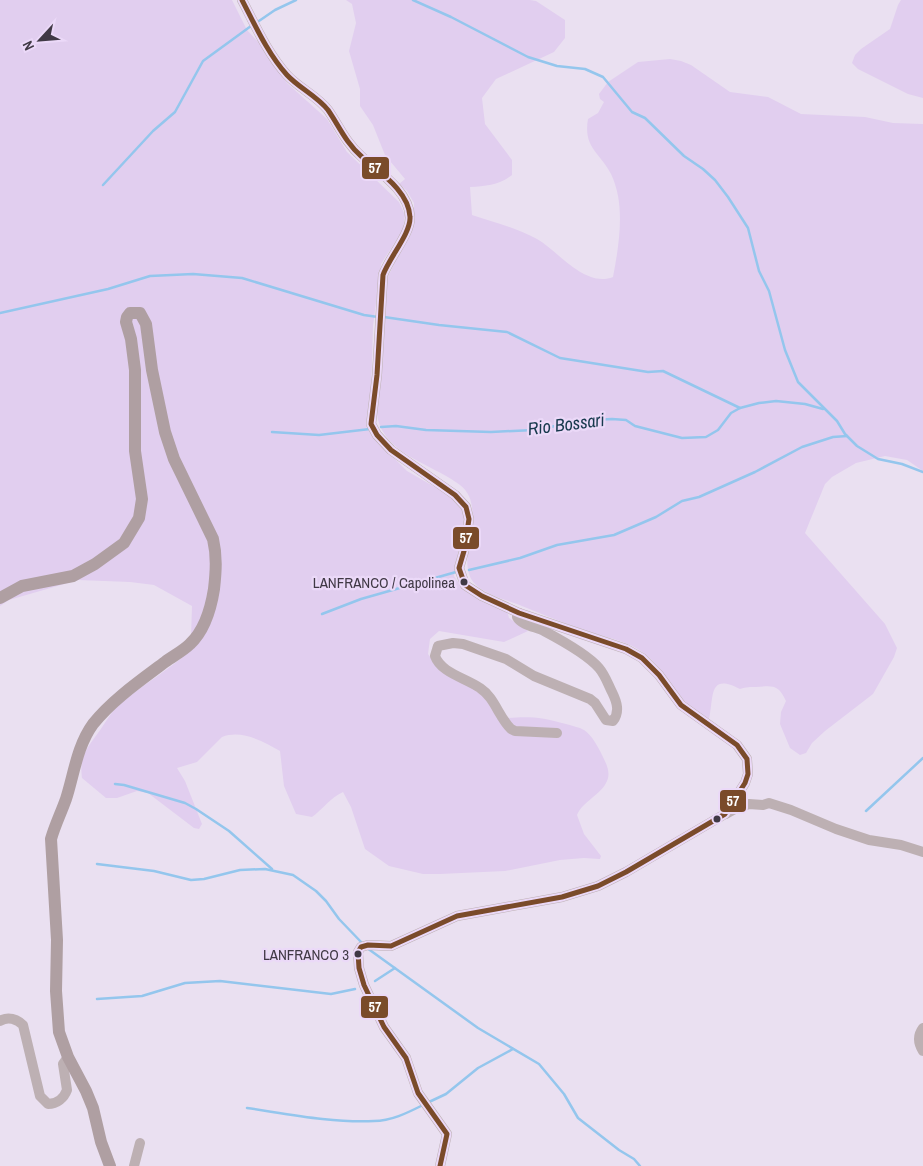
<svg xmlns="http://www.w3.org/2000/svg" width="923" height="1166" font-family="'Archivo Narrow',sans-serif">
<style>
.green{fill:#e1ceef}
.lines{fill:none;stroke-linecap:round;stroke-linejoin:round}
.stream{stroke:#94c6ed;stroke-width:2.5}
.minor{stroke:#bdb0b3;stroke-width:10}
.major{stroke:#af9fa2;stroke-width:12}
.bus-1-casing{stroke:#ebd9f8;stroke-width:9}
.bus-1{stroke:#7a4b2a;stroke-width:5}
.bus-dot{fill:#403945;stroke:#ebd9f8;stroke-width:2}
.labels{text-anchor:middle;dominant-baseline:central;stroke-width:4.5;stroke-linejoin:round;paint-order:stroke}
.bus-label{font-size:15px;fill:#403945;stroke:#ebd9f8;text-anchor:end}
.water-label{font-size:18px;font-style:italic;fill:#17394d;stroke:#ebd9f8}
.line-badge{stroke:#ebd9f8;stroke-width:2}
.badge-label{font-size:14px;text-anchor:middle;font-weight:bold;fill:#fff}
</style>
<rect width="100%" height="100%" fill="#eae0f1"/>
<g class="green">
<path d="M0,0H232L247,30L261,45L287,83L327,119L347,152L399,202L405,215L403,230L381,264L373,326L371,394L366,425L388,452L407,471L447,494L460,505L465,519L454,576C468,598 484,602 507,610L509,618L528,631L504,642L439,631L430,639L428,654L438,668L476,687L493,708L497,719C525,716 539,716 566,724C572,726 579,727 584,730C592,735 598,747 602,755C606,763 611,772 607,781C601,795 583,801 577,815L584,834L601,856L600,859L584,858L560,860L505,871L440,874H423L389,866L365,849L351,807L343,792C330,798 323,809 312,817L296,814L284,786L280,751C264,742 242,729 222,737L197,762L177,768L185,781L202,824L199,829L194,828L148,793L137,791L117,798H106L82,778C79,758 86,749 98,733C104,725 109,715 116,708C140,685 171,670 195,646L191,638L192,606L154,585L130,582L78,580L9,600L0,606Z"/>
<path d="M346,0H530L536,1L565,20V38L554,52L496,79L482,98L485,124L512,160V175C499,185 486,186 470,187L472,215C493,222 517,228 537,239C558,251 585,288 613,277C619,245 626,205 611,174C600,152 583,148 588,119L598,113L604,102L600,99L599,94L608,82L638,62L670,59L681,61L691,65L730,92L768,97L801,114L865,117L893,123L923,124V471L907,460L885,456L856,463L832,477L825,484L805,533L885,624L897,648L894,657L873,694L825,731L812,743L806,753L800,755L790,748L780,724L781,712L786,701C778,684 773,686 756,687C750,687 747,687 740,689C708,672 714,697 709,719C701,714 691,708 684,701C665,680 658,658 630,645C617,639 601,636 587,631C563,623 540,613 517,604C503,599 487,595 476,585C451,562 491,509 460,485C433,464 382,454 377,414L387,279L414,221V203L407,191L399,184L405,179L385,155L373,125L360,106V89L349,51L356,23L352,4Z"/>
<polygon points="901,0 923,0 923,98 908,94 858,69 852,63 855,55 861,49 890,29 898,5"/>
</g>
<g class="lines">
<g class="stream">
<polyline points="413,0 451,17 528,57 557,66 585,69 603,77 632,112 645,118 684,156 703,169 715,180 728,197 748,228 759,271 769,291 785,350 798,382 837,421 845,434 857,446 878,459 902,464 923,472"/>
<polyline points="256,23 275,10 296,0"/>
<polyline points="103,185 153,131 175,112 203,61 251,26"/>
<polyline points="0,313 108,289 150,276 193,274 242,278 364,315 378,317"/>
<polyline points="384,317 439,325 507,332 560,358 648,372 663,371 740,408"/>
<polyline points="381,427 396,426 426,430 491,432 534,430 544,429 573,421 612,419 626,420 635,426 682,438 706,437 718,430 731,413 740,408 759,403 776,401 805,404 823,409"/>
<polyline points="272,432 319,435 370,429"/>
<polyline points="469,570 520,558 557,545 614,535 656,517 682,501 699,497 755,472 802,447 833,437 847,436"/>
<polyline points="322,614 361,599 456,572"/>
<polyline points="115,784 124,785 185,803 196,809 229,831 272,869"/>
<polyline points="866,811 923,758"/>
<polyline points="97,864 154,871 191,880 204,879 240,870 265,869 293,875 316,891 326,901 339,919 363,944"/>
<polyline points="367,948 478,1028 539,1064 564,1094 578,1118 619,1150 634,1159 640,1166"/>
<polyline points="375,981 395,968"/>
<polyline points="97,999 142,996 185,983 220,981 331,994 355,989"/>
<polyline points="429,1102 446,1094 478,1068 513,1049"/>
<path d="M247,1108C288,1114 332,1123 374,1121C391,1121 407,1113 421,1106"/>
</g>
<g class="minor">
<path d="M242,0C255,25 268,54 287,75C299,88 317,96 328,110C339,126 346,143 361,156C379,172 409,191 410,217C411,233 389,258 383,275L377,375L371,424L377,435L391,450L455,495L466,507L469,519L464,551L459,568L465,585L482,596L519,613L626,649L642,658L659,675L681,705L737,745L747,759L748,774L745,783L725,814L626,872L598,886L562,897L457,916L391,946L368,945L361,947L358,952L359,968L364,985L384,1027L406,1058L418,1093L447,1134L440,1166"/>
<path d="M519,613L517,617C521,625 536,627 544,631C561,640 587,654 599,668C605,675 608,684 612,692C617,702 620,712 613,721L606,720L595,703L590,699L534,676L506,659L463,644L453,643L438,646L435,656C441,673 466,678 480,688C495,698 498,716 511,729L515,731L557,733"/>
<polyline points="726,814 735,809 749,804 763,805 769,803 791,810 836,829 869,840 901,845 923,852"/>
<path d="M0,1021C8,1016 17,1019 23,1025L40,1096L48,1104C57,1104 64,1098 67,1090L63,1064L68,1057"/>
<path d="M923,1028C917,1036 918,1043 923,1051"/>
<polyline points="134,1166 140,1143"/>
</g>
<path class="major" d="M0,598L22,586L73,576L95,564L124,543L139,518L142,499L135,451V370L131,339L126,322L127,317L130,313H140L146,324L152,370L165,432L174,459L213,539C217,556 216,571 214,589C211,608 205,630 190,644C183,651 173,656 165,662C141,680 112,700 93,724C77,746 74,774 66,799C61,813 55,825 51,839L57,940L56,991L59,1032L68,1057L86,1091L93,1108L101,1142L110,1166"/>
<g class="bus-1-casing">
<path id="bus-1" d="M242,0C255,25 268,54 287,75C299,88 317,96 328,110C339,126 346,143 361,156C379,172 409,191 410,217C411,233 389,258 383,275L377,375L371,424L377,435L391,450L455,495L466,507L469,519L464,551L459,568L465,585L482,596L519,613L626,649L642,658L659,675L681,705L737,745L747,759L748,774L745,783L725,814L626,872L598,886L562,897L457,916L391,946L368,945L361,947L358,952L359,968L364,985L384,1027L406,1058L418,1093L447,1134L440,1166"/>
</g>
<use href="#bus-1" class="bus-1"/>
</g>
<g class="bus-dot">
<circle cx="464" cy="582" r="4.5"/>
<circle cx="717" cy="819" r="4.5"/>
<circle cx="358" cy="954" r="4.5"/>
</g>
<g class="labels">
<g class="bus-label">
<text x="455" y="582">LANFRANCO / Capolinea</text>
<text x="349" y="954">LANFRANCO 3</text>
</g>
<g class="water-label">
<text transform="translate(566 424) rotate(-7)">Rio Bossari</text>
</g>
</g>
<g class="line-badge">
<rect x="361" y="156" width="29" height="24" rx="5" fill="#7a4b2a"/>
<rect x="452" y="526" width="28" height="24" rx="5" fill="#7a4b2a"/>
<rect x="719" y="789" width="28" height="24" rx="5" fill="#7a4b2a"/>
<rect x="360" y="995" width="29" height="24" rx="5" fill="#7a4b2a"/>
</g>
<g class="badge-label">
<text x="375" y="173">57</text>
<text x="466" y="543">57</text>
<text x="733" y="806">57</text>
<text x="375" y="1012">57</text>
</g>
<g transform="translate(40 40) rotate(244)" stroke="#ebd9f8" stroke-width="4" paint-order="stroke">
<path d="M0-4L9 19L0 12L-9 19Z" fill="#403945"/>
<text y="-8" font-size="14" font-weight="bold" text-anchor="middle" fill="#403945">N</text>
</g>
</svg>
